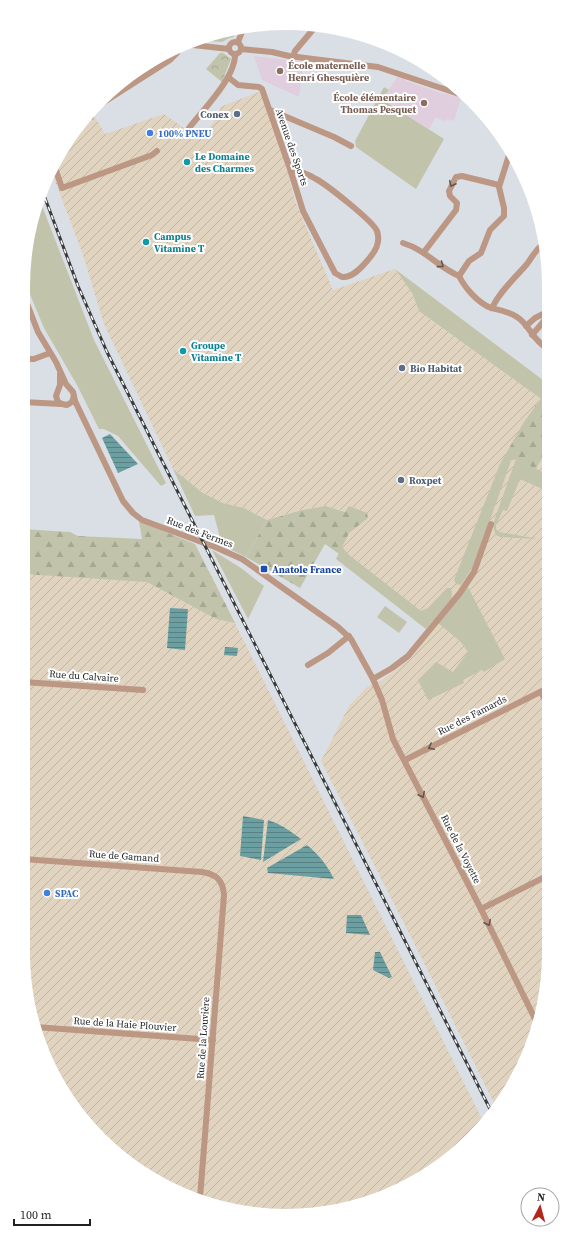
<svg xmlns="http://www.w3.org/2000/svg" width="572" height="1239" font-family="'Source Serif 4',serif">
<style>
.industrial{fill:url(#industrial-furrows)}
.education{fill:#e0cedf}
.grass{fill:#c1c4aa}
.forest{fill:url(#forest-firs)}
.park{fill:url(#park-crowns)}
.water{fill:url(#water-rules)}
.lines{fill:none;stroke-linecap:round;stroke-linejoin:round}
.minor{stroke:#bb9784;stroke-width:6}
.rail-casing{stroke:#383a3d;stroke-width:3}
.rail{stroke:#fff;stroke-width:1.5;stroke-dasharray:4.5;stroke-linecap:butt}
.oneway{stroke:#65564e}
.education-dot{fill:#8d6e63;stroke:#fff;stroke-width:1.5}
.service-dot{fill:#5c6f8a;stroke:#fff;stroke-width:1.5}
.shop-dot{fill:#3f7fe0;stroke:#fff;stroke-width:1.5}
.culture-dot{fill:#0f9aa8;stroke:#fff;stroke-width:1.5}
.transit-dot{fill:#1a4fb4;stroke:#fff;stroke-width:1.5}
.labels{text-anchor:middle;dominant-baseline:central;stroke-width:4;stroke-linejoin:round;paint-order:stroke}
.education-label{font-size:10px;font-weight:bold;fill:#785e54;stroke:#fff;text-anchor:start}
.service-label{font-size:10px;font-weight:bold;fill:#4e5e75;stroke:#fff;text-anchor:start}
.shop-label{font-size:10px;font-weight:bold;fill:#366cbe;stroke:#fff;text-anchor:start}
.street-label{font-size:10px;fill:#1e2022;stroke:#fff}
.culture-label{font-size:10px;font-weight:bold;fill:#0d838f;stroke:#fff;text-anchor:start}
.transit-label{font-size:10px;font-weight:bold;fill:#164399;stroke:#fff;text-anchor:start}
</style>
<defs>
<pattern id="industrial-furrows" width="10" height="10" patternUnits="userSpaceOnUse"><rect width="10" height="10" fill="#e0d3c0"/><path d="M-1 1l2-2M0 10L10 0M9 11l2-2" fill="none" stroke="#c0b5a5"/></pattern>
<pattern id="forest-firs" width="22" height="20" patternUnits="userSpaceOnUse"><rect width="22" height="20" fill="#c1c4aa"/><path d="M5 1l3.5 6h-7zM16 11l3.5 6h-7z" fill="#a5a892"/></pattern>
<pattern id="park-crowns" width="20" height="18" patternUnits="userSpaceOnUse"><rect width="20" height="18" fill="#c1c4aa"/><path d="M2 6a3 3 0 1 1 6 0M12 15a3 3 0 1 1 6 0" fill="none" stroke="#a5a892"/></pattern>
<pattern id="water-rules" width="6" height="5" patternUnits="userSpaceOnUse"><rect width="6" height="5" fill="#6c9fa1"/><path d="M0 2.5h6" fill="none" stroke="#588183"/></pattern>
</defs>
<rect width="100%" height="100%" fill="#dadfe5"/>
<g class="industrial">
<polygon points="261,91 287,169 295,201 333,290 395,269 412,293 419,311 541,398 524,422 547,429 549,953 544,1004 529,1053 496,1107 412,939 321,761 349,706 367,687 382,680 411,658 438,623 339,554 349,533 368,518 326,506 301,510 267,520 244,508 223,503 203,493 173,469 104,324 83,255 51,170 67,140 87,116 88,119 95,117 105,134 164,114 195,136 209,128 220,114 220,107"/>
<polygon points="23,558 209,571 485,1125 417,1181 337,1211 286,1216 235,1211 155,1181 88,1126 58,1084 37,1038 23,953"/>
</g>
<g class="education">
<polygon points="254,56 303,62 299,97 262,80"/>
<polygon points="398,76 406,79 406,81 444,94 446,94 461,98 454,121 448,119 443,121 436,117 429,129 389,104 385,95"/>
</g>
<g class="grass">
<polygon points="234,28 237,28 234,37 229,38 222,42 194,40"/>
<polygon points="384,87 389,90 385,95 389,104 444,139 416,189 356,147 355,141"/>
<polygon points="39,198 94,340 166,483 161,486 118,436 104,429 99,429 77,385 44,328 24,280 28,235"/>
<polygon points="395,269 547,383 547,403 419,311 412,293"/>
<polygon points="516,459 547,474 547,491 520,479 507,511 503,510 496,525 496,529 499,532 538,539 500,537 496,535 494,529 493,524"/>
<polygon points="511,461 474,565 461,585 456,584 454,580 500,464"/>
<polygon points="173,469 203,493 223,503 244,508 267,520 246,557 222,545 214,515 195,516"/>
<polygon points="342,547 349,555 421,611 428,608 447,588 451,588 452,593 451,600 426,629 336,559"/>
<polygon points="212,550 241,568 264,586 248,619"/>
<polygon points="468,587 505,659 484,672 482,670 463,680 464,683 428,700 418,680 436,662 453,672 468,652 461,642 438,623"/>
<polygon points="385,606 407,622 399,633 377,617"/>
</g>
<g class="forest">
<polygon points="541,398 547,403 547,457 543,456 536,469 516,459 500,464 524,422"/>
<polygon points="326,506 345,512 349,506 367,513 368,518 349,533 339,554 325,544 300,588 246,557 267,520 302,510"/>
<polygon points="139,521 195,544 235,623 216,619 147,582 23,574 23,529 70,532 78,536 142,539"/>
</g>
<polygon class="park" points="220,53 223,53 231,59 222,82 206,69"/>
<g class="water">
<polygon points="110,434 138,464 118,473 102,438"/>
<polygon points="170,608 188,609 185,650 167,648"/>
<polygon points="225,647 238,648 237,656 224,655"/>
<polygon points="243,816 264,820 261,860 240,856"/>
<path d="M268,820C281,824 290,831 301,839L263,862Z"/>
<path d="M307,845C319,855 327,865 334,879L268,873L267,868Z"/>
<polygon points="347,915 361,915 370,935 346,933"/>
<polygon points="375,952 380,952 392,977 389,978 373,970"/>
</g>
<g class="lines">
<g class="minor">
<circle cx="235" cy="48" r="6"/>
<polyline points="238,42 244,27"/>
<polyline points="184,44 229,49"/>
<polyline points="241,49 272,52 289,56 378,67 465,96"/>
<polyline points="293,57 295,51 316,26"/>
<path d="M228,77L238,85L259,87L262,89L290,169L303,211L335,273L342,277C352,278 361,268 367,261C375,252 381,243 377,231C373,221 327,185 316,179C308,174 299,171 290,169"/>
<polyline points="95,106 101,104 170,60 177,53 181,46"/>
<polyline points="270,110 334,137 351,146"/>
<polyline points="90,113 91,117"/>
<path d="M189,128C203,110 236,77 235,54"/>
<polyline points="54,165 62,188 152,155 157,151"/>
<path d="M403,243C426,250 438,267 459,276"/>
<polyline points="424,252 456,210 457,203 450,196 449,191 456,177 462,176 499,185"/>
<polyline points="459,276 469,261 481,253 490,230 504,216 504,208 499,187 510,152"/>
<path d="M459,276C465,288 478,303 491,308C500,310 510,312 517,317C530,325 532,340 547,348"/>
<polyline points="23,293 38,332 56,362 66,384 73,392 75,401 123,501 133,513 142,520 215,547 242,559 338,627 351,639 373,679 382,700 393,739 481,909 538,1025"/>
<path d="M492,308C500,291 515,278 527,264C534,255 534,251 544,243"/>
<polyline points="526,326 535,318 547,312"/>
<polyline points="532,335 544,321 547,312"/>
<polyline points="23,359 34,359 50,353"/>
<polyline points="60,374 60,385 56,396 58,402 62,404 67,405 72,402 74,396"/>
<polyline points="23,402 61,404"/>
<polyline points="308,665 328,653 349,636"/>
<polyline points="373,679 392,668 408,656 460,593 474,572 491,524"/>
<polyline points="23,682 143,690"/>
<polyline points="541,692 548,706"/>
<polyline points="405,760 548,688"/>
<path d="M23,859L202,872C216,874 223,880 224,895L200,1198"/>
<polyline points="481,909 549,875"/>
<polyline points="35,1027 213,1040"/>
</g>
<g class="rail-casing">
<polyline id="rail" points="42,190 78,286 107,352 492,1113"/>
</g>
<use href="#rail" class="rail"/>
</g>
<defs><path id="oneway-chevron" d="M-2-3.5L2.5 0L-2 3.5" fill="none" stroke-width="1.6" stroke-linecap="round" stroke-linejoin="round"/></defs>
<g class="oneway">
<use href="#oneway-chevron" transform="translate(452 184) rotate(116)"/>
<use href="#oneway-chevron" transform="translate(441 265) rotate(36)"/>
<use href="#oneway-chevron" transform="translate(431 747) rotate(153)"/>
<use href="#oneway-chevron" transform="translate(422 795) rotate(63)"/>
<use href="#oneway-chevron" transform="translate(488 923) rotate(64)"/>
</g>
<g class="education-dot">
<circle cx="280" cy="71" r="4"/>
<circle cx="424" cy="103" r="4"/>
</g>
<g class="service-dot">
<circle cx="237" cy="114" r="4"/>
<circle cx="402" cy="368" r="4"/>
<circle cx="401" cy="480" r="4"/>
</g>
<g class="shop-dot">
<circle cx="150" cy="133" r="4"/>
<circle cx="47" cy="893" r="4"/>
</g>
<g class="culture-dot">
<circle cx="187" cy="162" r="4"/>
<circle cx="146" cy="242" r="4"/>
<circle cx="183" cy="351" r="4"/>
</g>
<rect class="transit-dot" x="260" y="565" width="8" height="8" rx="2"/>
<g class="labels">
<g class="education-label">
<text x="288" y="65">École maternelle<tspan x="288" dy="12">Henri Ghesquière</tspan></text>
<text x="416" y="97" text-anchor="end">École élémentaire<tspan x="416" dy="12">Thomas Pesquet</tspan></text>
</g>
<g class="service-label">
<text x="229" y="114" text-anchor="end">Conex</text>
<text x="410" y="368">Bio Habitat</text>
<text x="409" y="480">Roxpet</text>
</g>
<g class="shop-label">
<text x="158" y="133">100% PNEU</text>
<text x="55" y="893">SPAC</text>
</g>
<g class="street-label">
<text transform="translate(292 147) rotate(71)">Avenue des Sports</text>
<text transform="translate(200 532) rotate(21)">Rue des Fermes</text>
<text transform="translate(84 676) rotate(4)">Rue du Calvaire</text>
<text transform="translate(472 715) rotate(-27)">Rue des Famards</text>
<text transform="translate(461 849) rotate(63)">Rue de la Voyette</text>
<text transform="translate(124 856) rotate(4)">Rue de Gamand</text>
<text transform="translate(125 1024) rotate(4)">Rue de la Haie Plouvier</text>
<text transform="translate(203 1038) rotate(-86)">Rue de la Louvière</text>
</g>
<g class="culture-label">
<text x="195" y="156">Le Domaine<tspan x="195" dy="12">des Charmes</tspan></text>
<text x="154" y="236">Campus<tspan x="154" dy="12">Vitamine T</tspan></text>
<text x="191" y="345">Groupe<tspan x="191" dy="12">Vitamine T</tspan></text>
</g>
<g class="transit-label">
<text x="272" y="569">Anatole France</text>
</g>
</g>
<path d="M0 0H572V1239H0ZM286 30H286A256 256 0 0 1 542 286V953A256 256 0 0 1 286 1209H286A256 256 0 0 1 30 953V286A256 256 0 0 1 286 30Z" fill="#fff" fill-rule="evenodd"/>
<g transform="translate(540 1207) rotate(6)"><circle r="19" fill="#ffffff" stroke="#a5a6a7"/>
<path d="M0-3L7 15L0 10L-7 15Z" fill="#b4251c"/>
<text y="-6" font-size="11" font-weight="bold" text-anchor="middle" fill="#1e2022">N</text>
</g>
<path d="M14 1219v6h76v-6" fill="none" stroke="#1e2022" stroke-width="2"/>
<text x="20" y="1219" font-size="12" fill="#1e2022" stroke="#ffffff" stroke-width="3" paint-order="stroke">100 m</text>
</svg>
